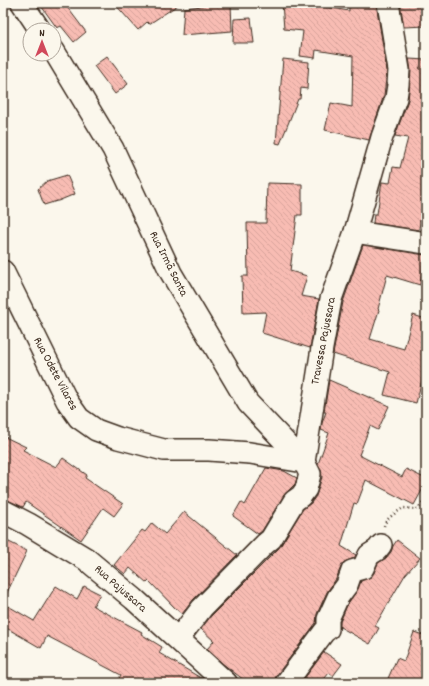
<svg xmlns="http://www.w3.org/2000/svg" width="429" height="686" font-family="Dekko,sans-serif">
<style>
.building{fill:url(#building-back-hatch);stroke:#3b2a1e}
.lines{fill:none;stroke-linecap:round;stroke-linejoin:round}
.minor-casing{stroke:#3b2a1e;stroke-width:24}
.secondary-casing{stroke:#3b2a1e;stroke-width:25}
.path{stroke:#3b2a1e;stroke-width:2.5;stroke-dasharray:1 3;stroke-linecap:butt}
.minor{stroke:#fbf7ec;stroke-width:21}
.secondary{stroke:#fbf7ec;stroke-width:22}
.labels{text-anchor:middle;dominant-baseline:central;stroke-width:3;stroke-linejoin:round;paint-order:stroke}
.street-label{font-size:12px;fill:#3b2a1e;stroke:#fbf7ec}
</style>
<defs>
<pattern id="building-back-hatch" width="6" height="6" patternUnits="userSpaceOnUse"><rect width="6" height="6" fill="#f8bcb3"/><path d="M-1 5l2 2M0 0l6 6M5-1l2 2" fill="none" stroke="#d6a29a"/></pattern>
</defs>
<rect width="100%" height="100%" fill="#fbf7ec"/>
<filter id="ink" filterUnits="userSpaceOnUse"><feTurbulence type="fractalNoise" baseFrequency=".025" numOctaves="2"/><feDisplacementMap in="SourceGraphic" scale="8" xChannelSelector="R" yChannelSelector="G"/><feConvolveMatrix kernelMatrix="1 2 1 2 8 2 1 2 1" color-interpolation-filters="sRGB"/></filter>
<g filter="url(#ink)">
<g class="building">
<polygon points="39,3 64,3 86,32 74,42 61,26 57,28"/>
<polygon points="114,3 181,3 149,24 147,22 138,30"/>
<polygon points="226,3 231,3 232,31 182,35 184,8"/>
<polygon points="282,3 303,3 349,11 349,4 376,3 387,71 384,95 369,140 325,130 331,103 352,107 353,56 316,50 315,58 300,56 303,31 284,29"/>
<polygon points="400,3 426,3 426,26 404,27"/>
<polygon points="251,18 254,43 233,43 234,19"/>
<polygon points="107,56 128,84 115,94 94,66"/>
<polygon points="283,59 309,62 307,89 301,88 300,99 298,99 280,144 276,143"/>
<polygon points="409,59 426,60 426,203 423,221 420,220 419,230 373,223 374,214 377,214 382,182 390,183 393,167 400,168 408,138 395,136 408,100 411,71"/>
<polygon points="67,175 75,194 58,201 57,201 44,205 38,189 47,181"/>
<polygon points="267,183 302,184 302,215 297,215 290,271 307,276 301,296 319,299 310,348 262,333 266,312 243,313 242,276 248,276 247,223 266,223"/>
<polygon points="363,245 425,255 420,285 387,275 378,309 379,310 370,339 404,349 413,315 426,319 426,365 416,403 384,395 390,372 333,354 343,302"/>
<polygon points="329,380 389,406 378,430 370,426 359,455 402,477 406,469 426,479 426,483 414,505 366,480 357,504 354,503 341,546 356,555 354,558 344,562 341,567 336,579 327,592 317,614 316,623 276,676 274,683 248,683 223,664 207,649 214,641 201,629 211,616 279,548 303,509 311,503 316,496 322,477 321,469 318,464 329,433 321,430 322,423 326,412 324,412"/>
<polygon points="3,436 26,447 23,450 56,467 63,458 87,475 85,478 123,504 114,516 103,508 81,540 26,502 23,507 3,498"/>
<polygon points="266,468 284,471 297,478 295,484 284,495 262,531 258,534 233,516 241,502 245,505"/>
<polygon points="184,512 237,555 193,600 182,614 175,608 149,581 147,583 130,568 125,574 114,565 142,530 145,532 152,523 165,534"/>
<polygon points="3,539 27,551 3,601"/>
<polygon points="397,540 420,558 405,575 375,626 379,628 370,644 340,627 340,622 348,603 358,589 361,581 371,577 374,573 378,563 386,558 391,552 393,546"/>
<polygon points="56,586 77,599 84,586 100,594 93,606 142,632 141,634 162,647 159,653 204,680 207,683 116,683 121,675 47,636 41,648 3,626 3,603 34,621"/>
<polygon points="414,632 426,636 426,683 386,683 397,658 404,661"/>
<polygon points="324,652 342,664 333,676 329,673 321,683 301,683"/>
</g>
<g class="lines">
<g class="minor-casing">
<g id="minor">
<polyline points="22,3 40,30"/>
<polyline points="54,51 113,149 171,273 248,403 304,462 310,474 306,489 301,496 294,501 271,539 265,544 202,608 178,639"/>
<polyline points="355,232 426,243"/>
<polyline points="3,271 67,401 79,418 96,430 118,438 164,450 209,450 250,453 304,462"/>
<polyline points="304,462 322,348 331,299 355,232 382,137 396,98 398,85 399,70 388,3"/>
<polyline points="286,683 324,632 328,629 328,619 338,597 347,585 352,571 363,568 369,555 377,550 381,545"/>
</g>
</g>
<g class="secondary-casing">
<polyline id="secondary" points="3,511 28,524 86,559 134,599 226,683"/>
</g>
<g class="path">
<polyline points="419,68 426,67"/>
<path d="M384,526C386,518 396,513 403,508L418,509L426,499"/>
</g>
<use href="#minor" class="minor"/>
<use href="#secondary" class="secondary"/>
</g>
</g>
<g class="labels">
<g class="street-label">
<text transform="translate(168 264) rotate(63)">Rua Irmã Santa</text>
<text transform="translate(324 341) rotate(-79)">Travessa Pajussara</text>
<text transform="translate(55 374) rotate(62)">Rua Odete Vilares</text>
<text transform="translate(120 589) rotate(41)">Rua Pajussara</text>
</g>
</g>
<rect width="429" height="686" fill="none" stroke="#fbf7ec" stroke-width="16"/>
<rect x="8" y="8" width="413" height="670" fill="none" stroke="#3b2a1e" stroke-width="1.5" filter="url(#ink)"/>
<g transform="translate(42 42)"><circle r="19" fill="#fbf7ec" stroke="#aea59a"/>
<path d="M0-3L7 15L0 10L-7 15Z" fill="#d1495b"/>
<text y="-6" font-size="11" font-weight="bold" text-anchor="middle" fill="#3b2a1e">N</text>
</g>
</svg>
